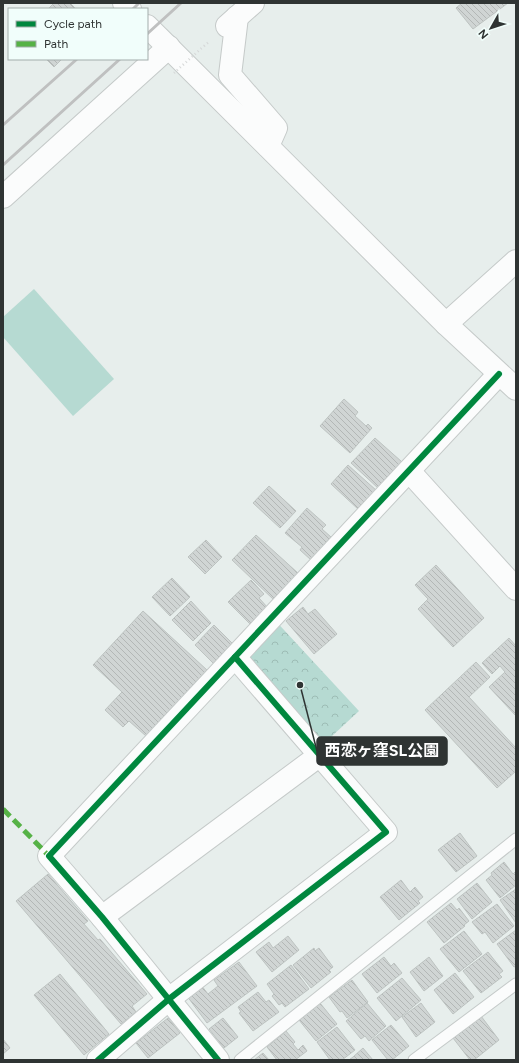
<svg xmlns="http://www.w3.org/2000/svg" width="519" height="1063" font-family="Figtree,'Noto Sans JP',sans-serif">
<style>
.park{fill:url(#park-crowns)}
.pitch{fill:#b6dad2}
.building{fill:url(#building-back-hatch);stroke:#bdc3c1}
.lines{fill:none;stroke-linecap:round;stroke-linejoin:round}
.lane-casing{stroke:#c5cac9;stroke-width:13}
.street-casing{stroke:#c5cac9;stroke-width:24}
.path{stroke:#d5d7d7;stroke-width:2.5;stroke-dasharray:1 3;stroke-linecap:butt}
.lane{stroke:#fbfcfc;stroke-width:11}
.street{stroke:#fbfcfc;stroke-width:22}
.rail{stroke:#bfc0c0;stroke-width:3}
.path-bridge{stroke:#d5d7d7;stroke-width:2.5;stroke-dasharray:1 3;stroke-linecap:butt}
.quiet{stroke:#56b246;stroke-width:5;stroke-dasharray:10 5;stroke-linecap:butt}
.cycleway-casing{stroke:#f1fefb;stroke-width:8}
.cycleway{stroke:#00873e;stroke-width:6}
.leader{fill:none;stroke:#2f3433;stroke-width:1.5}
.callout-dot{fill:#2f3433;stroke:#f1fefb;stroke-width:1.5}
.callout{fill:#2f3433;stroke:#2f3433;stroke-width:1.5}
.callout-label{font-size:16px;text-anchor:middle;font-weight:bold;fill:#fff}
</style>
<defs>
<pattern id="park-crowns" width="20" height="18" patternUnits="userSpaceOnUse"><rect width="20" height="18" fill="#b6dad2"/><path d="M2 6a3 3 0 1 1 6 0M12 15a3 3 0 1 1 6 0" fill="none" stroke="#9dbcb5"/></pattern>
<pattern id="building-back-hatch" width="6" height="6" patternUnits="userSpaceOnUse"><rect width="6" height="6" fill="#d0d5d4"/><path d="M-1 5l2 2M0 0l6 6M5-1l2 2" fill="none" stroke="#b3b7b6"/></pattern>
</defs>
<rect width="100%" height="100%" fill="#e7eeec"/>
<polygon class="park" points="272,617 359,711 317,750 245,667"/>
<polygon class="pitch" points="34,289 114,379 73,416 3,337 3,317"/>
<g class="building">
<polygon points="54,3 70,3 76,9 48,9"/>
<polygon points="462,3 508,3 473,29 456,8"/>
<polygon points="46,59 62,59 54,67"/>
<polygon points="344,399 358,412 355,416 366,426 368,424 372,428 350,453 320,426"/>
<polygon points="375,438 402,462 379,489 351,463"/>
<polygon points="348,465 377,491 359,510 331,484"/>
<polygon points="269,486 296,511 280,528 253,503"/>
<polygon points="307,508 326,525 322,529 331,537 311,560 300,550 302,547 285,533"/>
<polygon points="256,535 299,574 274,600 232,560"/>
<polygon points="206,540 222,557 205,574 188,557"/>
<polygon points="436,565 484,618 453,647 418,609 428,599 415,585"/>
<polygon points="172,578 190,597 170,616 152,597"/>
<polygon points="251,580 264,594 259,598 268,608 251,625 228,602"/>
<polygon points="191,601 211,623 193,641 172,620"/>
<polygon points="303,607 308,614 315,609 337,634 314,654 286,621"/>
<polygon points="143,611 207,670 146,736 129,721 123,727 105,710 122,692 93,665"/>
<polygon points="214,625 233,644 214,664 195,645"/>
<polygon points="509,638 516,646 516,716 489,687 505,672 500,666 492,674 482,663"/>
<polygon points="476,662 490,677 469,697 516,748 516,771 497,788 425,710"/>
<polygon points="460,833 477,856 456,872 438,850"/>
<polygon points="504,862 513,874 516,871 516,885 500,898 486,880 492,875 491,873"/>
<polygon points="48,874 88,921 84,924 98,940 100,939 147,994 132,1006 136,1012 121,1024 16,901"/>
<polygon points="401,880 410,892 415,887 423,897 418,901 420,903 399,920 380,897"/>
<polygon points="477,883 492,902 472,919 457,899"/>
<polygon points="516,889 516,923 500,900"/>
<polygon points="451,903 457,910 459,908 469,921 464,925 465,926 444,943 427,922"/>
<polygon points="497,904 514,926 493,943 485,932 482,934 472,922"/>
<polygon points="516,930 516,966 514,967 497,944"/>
<polygon points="464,931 482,954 459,972 440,949"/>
<polygon points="288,936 299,950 272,972 256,952 269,942 273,948"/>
<polygon points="314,948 315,951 319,948 333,967 329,970 331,972 311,988 293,965"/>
<polygon points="488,952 503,971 499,974 502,977 481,993 463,971"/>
<polygon points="384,957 391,966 394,963 402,973 377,993 362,974"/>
<polygon points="429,957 443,976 424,991 410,972"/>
<polygon points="239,962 257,986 207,1023 187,996 201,985 208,994 218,986 214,980"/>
<polygon points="291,965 309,989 285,1007 282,1003 279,1005 272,996 274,994 267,984"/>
<polygon points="455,973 474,997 453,1014 434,990"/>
<polygon points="60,974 109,1034 84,1055 34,995"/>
<polygon points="402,978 421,1000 396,1021 377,998"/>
<polygon points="352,980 368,1002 347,1018 342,1011 340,1012 329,997"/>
<polygon points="258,992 266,1002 269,1000 279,1012 253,1031 239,1013 241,1012 238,1007"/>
<polygon points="320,1003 337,1024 316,1041 299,1020"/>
<polygon points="367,1003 386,1026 369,1041 365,1036 361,1039 346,1021"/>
<polygon points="421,1003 435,1022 416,1037 402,1017"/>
<polygon points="481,1016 499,1040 474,1060 470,1060 453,1038"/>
<polygon points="168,1018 180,1033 148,1058 136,1043"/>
<polygon points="223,1018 238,1037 224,1048 209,1029"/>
<polygon points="391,1025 409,1046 392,1060 388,1060 372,1040"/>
<polygon points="337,1027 355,1050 342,1060 330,1060 317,1042"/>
<polygon points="286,1031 295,1042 293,1044 298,1050 303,1045 307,1051 295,1060 277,1060 267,1047"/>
<polygon points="3,1039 10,1048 3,1054"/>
<polygon points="363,1048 373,1060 349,1060 353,1057"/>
<polygon points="263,1053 269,1060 254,1060"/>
</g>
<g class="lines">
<g class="lane-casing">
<g id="lane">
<polyline points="240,1060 516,839"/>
<polyline points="414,1060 516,984"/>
</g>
</g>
<g class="street-casing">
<g id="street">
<polyline points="124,3 130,9"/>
<polyline points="237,17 230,75 276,128 268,146"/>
<polyline points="147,26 446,324 516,389"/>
<polyline points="227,26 253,3"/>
<polyline points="3,197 169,47"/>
<polyline points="446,324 516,261"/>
<polyline points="409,471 516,589"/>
<polyline points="102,917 320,755"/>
<polyline points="98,1060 169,999 386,832 235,657"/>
<polyline points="218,1060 102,917 49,856 499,374"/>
</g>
</g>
<polyline class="path" points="204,46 210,41"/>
<use href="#lane" class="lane"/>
<use href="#street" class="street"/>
<g class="rail">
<polyline points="133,9 139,3"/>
<polyline points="147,34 181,3"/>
<polyline points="3,125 77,59"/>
<polyline points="3,165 120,59"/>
</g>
<polyline class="path-bridge" points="174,73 204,46"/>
<polyline class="quiet" points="3,809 49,856"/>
<g class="cycleway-casing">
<g id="cycleway">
<polyline points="98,1060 169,999 386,832 235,657"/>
<polyline points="218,1060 102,917 49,856 499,374"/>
</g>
</g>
<use href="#cycleway" class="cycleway"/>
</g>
<path class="leader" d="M300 685L317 751"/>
<circle class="callout-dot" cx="300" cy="685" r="4"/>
<rect class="callout" x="317" y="737" width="130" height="28" rx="4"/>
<g class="callout-label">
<text x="382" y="756">西恋ヶ窪SL公園</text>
</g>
<rect width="519" height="1063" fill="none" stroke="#2f3433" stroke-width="8"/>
<rect x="8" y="8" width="140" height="52" fill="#f1fefb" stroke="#a3adab"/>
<rect x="16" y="21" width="20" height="6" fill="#00873e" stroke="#a3adab"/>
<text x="44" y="28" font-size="12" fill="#2f3433">Cycle path</text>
<rect x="16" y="41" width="20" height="6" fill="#56b246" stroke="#a3adab"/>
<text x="44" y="48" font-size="12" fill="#2f3433">Path</text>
<g transform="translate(491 28) rotate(231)" stroke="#f1fefb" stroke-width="3" paint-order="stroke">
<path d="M0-3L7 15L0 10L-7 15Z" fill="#2f3433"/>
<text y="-6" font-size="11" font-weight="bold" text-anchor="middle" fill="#2f3433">N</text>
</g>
</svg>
